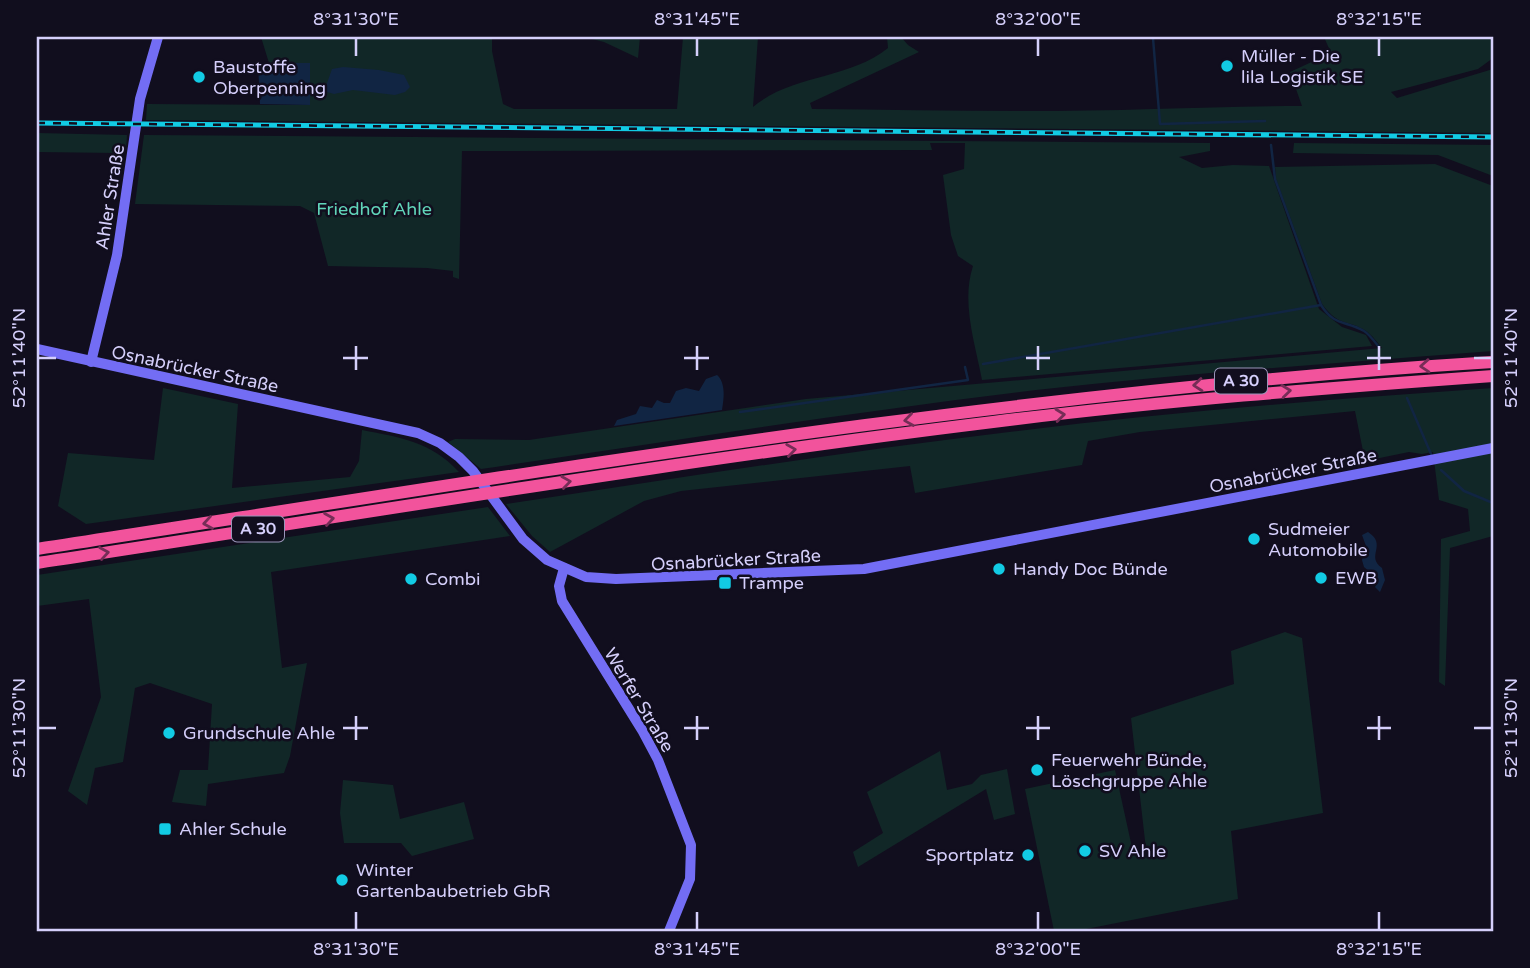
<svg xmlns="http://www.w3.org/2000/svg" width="1530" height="968" font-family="'Varela Round',sans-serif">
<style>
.green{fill:#112727}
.water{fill:#112543}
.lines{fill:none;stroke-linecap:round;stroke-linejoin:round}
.stream{stroke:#112543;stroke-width:2.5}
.secondary{stroke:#736df4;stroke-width:10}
.motorway{stroke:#f2539c;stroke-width:12}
.rail-casing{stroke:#12cbe4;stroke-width:5}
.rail{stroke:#110e1e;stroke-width:2.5;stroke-dasharray:8;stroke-linecap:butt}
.oneway{stroke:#762d57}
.ticks{fill:none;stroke:#d5cffb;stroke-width:2.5}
.poi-dot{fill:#12cbe4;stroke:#110e1e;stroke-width:2.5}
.labels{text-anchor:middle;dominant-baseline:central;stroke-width:5;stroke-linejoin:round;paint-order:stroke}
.shield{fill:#110e1e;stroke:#9a95b9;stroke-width:2}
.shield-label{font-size:16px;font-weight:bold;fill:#d5cffb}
.poi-label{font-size:18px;fill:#d5cffb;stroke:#110e1e;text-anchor:start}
.street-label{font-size:18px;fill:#d5cffb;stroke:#110e1e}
.park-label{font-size:18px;fill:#61d5ba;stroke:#110e1e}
.neatline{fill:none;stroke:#d5cffb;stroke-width:2.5}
.ticks-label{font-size:18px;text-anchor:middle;fill:#d5cffb}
</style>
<rect width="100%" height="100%" fill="#110e1e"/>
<g class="green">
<path d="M261,37H492V51L503,104L514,109H677L683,37H758L753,107C792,74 848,80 888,48L887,37H901L908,45L919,52L810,103L812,109C926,110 1039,113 1153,109C1203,108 1252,106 1302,106L1290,72L1331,53L1324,37H1493V58L1478,69L1391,92L1397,98L1493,69V133L146,120L147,104L309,105V63H269Z"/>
<polygon points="584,37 640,37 638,58 604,42"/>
<polygon points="37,133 127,135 126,150 118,153 37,152"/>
<path d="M144,135L1210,143V151L1179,157L1202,168L1233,165L1269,166L1319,309L1342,327L1366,335L1372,346L982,380C975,343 961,302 973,266L958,256L951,235L943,175L964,169L965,143H930L932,150L462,151L459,279L453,277V271L427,268L328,266L314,213L300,206L135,204Z"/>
<polygon points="1294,143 1493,145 1493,176 1438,155 1293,153"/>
<path d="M1435,164L1493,186V351C1341,363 1188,373 1036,390C850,412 666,442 481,469L448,442L455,439L529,440L806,399L1382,348C1378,343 1372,335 1366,331C1348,319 1340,328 1322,304L1276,179L1275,167Z"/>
<path d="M163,388L238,404L232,488L350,477L359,461L362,430C402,438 430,441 459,472L86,524L58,506L68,453L154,460Z"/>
<path d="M1493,388V536L1450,548L1445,686L1439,682L1441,539L1470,531L1468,509L1439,500L1433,452L1422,454L1409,452L1365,461L1355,411L1140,432L1088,441L1082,465L915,493L910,466L681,491L644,501L550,552L532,536L506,504C673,479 841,452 1009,432C1170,412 1331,399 1493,388Z"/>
<polygon points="488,507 510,536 271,572 282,668 307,663 290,756 284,773 208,784 206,806 172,802 180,770 208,770 212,704 150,683 135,688 123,762 95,768 87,805 68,791 101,697 89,599 37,606 37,575"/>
<polygon points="1285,632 1302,638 1323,813 1231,831 1238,899 1076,931 1054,931 1025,789 1115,770 1133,852 1146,849 1131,718 1234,684 1231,651"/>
<polygon points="940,751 947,790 972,784 981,775 1007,769 1015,814 994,820 986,789 858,867 853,852 883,833 867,792"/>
<polygon points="343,780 393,785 400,819 464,802 474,839 412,856 401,843 344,843 340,813"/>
</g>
<g class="water">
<polygon points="258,63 310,63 310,105 260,104"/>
<polygon points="343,67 379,70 404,75 410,87 405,92 395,95 353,90 334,94 327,92 326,86 332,69"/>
<path d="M717,375C726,383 724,399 722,410L614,426L617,420L636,414L640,406L652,408L657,400L664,403H670L676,391L686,388L699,391L706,379Z"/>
<path d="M1368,532C1388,545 1365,556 1382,568L1385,580L1380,592L1375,587L1378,582L1376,577L1364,567L1362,560L1366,546L1362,535Z"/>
</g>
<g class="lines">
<g class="stream">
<polyline points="1153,38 1160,124 1265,121"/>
<path d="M1271,145L1275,179L1321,305C1335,327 1345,320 1364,331C1369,334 1375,342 1379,347"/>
<polyline points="983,364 1321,305"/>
<polyline points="1407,398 1431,454"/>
<polyline points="740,412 968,380 965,367"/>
<polyline points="1441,470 1464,491 1493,503"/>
</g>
<g class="secondary">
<polyline points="37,349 418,433 440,443 459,457 473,471 523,539 547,560 586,577 616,579 864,569 1493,448"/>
<polyline points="91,362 117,255 140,99 158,37"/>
<polyline points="564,568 559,586 562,601 642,730 658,760 691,845 690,879 669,931"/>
</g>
<g class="motorway">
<path d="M37,549C520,475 1004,392 1493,362"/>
<path d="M37,563C355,515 674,461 993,422C1160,401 1326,388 1493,376"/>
</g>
<g class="rail-casing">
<polyline id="rail" points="37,123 1493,137"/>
</g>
<use href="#rail" class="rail"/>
</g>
<defs><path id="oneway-chevron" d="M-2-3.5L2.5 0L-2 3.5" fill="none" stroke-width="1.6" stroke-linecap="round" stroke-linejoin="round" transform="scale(1.75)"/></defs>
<g class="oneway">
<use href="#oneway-chevron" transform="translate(1425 366) rotate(176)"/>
<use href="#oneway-chevron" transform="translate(1198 385) rotate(175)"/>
<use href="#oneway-chevron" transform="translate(1286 391) rotate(-6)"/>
<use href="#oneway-chevron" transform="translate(1060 415) rotate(-6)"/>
<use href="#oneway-chevron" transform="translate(909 420) rotate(172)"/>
<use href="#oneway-chevron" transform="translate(791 450) rotate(-8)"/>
<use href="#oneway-chevron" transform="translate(566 482) rotate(-8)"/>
<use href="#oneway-chevron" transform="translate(329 519) rotate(-9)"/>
<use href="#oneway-chevron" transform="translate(208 523) rotate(171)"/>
<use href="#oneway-chevron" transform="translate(104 553) rotate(-9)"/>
</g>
<path class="ticks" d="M356,38V56M697,38V56M1038,38V56M1379,38V56M356,346V370M697,346V370M1038,346V370M1379,346V370M38,358H56M343,358H368M684,358H709M1026,358H1050M1367,358H1391M1474,358H1492M356,716V740M697,716V740M1038,716V740M1379,716V740M38,728H56M343,728H368M684,728H709M1026,728H1050M1367,728H1391M1474,728H1492M356,912V930M697,912V930M1038,912V930M1379,912V930"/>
<g class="poi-dot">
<circle cx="1227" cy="66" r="7"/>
<circle cx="199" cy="77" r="7"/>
<circle cx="1254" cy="539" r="7"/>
<circle cx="999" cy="569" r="7"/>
<circle cx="1321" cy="578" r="7"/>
<circle cx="411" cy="579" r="7"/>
<rect x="718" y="576" width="14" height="14" rx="3.5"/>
<circle cx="169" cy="733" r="7"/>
<circle cx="1037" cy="770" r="7"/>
<rect x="158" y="822" width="14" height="14" rx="3.5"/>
<circle cx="1085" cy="851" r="7"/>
<circle cx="1028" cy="855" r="7"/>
<circle cx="342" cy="880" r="7"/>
</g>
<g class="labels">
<g class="shield">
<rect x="1215" y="368.5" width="52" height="25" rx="5"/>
<rect x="232" y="516.5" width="52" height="25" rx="5"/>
</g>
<g class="shield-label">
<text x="1241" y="381">A 30</text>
<text x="258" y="529">A 30</text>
</g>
<g class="poi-label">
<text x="1241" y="56">Müller - Die<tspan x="1241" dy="21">lila Logistik SE</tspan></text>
<text x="213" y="67">Baustoffe<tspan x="213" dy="21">Oberpenning</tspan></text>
<text x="1268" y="529">Sudmeier<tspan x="1268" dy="21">Automobile</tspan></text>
<text x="1013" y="569">Handy Doc Bünde</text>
<text x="1335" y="578">EWB</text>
<text x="425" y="579">Combi</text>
<text x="739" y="583">Trampe</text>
<text x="183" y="733">Grundschule Ahle</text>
<text x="1051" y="760">Feuerwehr Bünde,<tspan x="1051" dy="21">Löschgruppe Ahle</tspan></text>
<text x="179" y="829">Ahler Schule</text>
<text x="1099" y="851">SV Ahle</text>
<text x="1014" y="855" text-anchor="end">Sportplatz</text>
<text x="356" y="870">Winter<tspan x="356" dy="21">Gartenbaubetrieb GbR</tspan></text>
</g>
<g class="street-label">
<text transform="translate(110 197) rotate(-81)">Ahler Straße</text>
<text transform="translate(195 369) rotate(12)">Osnabrücker Straße</text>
<text transform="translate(1293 471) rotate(-11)">Osnabrücker Straße</text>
<text transform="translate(736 560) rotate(-3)">Osnabrücker Straße</text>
<text transform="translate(639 700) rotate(59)">Werfer Straße</text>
</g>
<g class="park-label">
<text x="374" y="209">Friedhof Ahle</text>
</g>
</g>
<rect width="1530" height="968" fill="none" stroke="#110e1e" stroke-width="77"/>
<rect x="38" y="38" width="1454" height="892" class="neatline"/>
<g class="ticks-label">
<text x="356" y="25">8°31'30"E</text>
<text x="697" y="25">8°31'45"E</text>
<text x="1038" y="25">8°32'00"E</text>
<text x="1379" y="25">8°32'15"E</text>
<text transform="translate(19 358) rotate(-90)" y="6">52°11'40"N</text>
<text transform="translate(1511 358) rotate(-90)" y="6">52°11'40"N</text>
<text transform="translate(19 728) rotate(-90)" y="6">52°11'30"N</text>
<text transform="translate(1511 728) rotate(-90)" y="6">52°11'30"N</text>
<text x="356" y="955">8°31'30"E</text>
<text x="697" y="955">8°31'45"E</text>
<text x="1038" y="955">8°32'00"E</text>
<text x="1379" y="955">8°32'15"E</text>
</g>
</svg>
